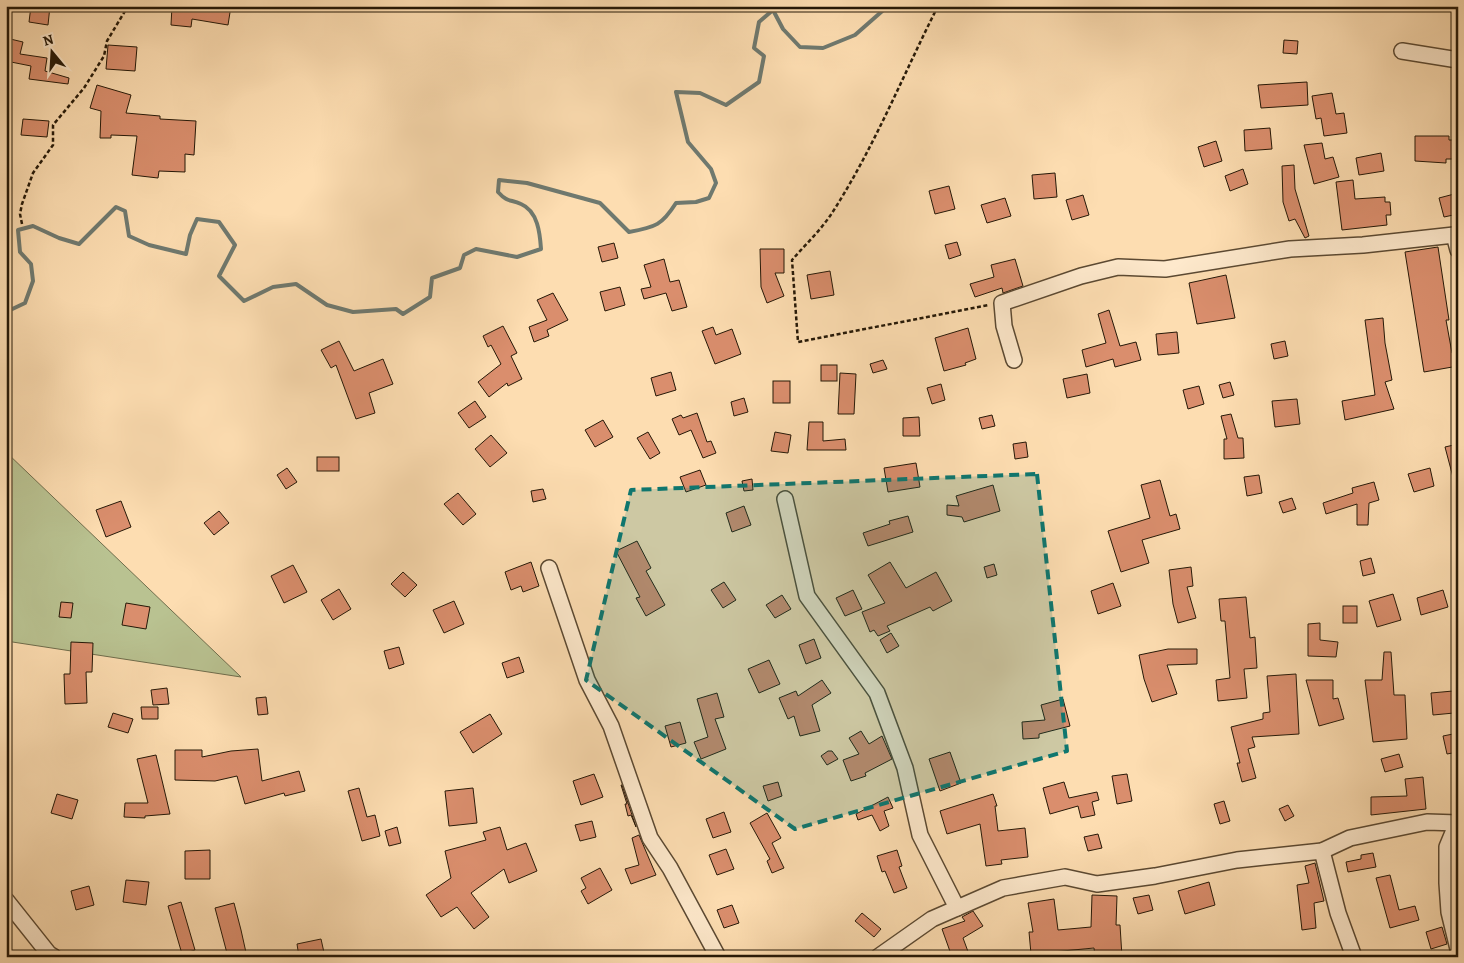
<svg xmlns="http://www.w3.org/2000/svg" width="1464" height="963" font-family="Alegreya,serif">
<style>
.green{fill:#b9c291;stroke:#6f6d4c}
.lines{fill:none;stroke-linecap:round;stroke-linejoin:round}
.stream{stroke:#6f796f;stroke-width:4}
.building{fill:#da8e6d;stroke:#251807}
.minor-casing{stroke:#5b4932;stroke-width:18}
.path{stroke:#251807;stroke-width:2.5;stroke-dasharray:4 2.5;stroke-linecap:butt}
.minor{stroke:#fee9cc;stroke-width:15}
.marked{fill:#0f766e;fill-opacity:0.2;stroke:#0f766e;stroke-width:4;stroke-dasharray:10 6;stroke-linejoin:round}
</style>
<rect width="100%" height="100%" fill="#fdddb1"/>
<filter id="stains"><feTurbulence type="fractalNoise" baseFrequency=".004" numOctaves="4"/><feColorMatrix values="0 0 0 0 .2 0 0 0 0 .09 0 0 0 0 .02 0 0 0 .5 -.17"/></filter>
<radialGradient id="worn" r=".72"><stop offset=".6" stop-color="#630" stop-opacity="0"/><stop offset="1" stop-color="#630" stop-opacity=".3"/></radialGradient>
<polygon class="green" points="6,452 241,677 6,641"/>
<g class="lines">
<path class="stream" d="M6,312L25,303L33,281L31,264L20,252L18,230L33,226L59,238L79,244L116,207L125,211L129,236L149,245L186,254L190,235L197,219L219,222L235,245L219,276L244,301L273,287L296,284L327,305L353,312L396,309L403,314L430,297L432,278L460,268L464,255L476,249L517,257L541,249C540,234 538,211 521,204C510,199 508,203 498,192L499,180L527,183L600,203L629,232C656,227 662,225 676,203L696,202L709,198L716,183L711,169L688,142L676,92L700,93L726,105L759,82L764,56L754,48L759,22L773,10L783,29L800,47L823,48L855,35L888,6"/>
</g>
<g class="building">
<polygon points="31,6 50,6 48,25 29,22"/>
<polygon points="172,6 231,6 228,25 192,19 191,27 171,25"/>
<polygon points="6,38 23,42 20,54 47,58 45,71 69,78 68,84 29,79 31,66 6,61"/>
<polygon points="1284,40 1298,41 1297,54 1283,53"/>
<polygon points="108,45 137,47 135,71 106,69"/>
<polygon points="1307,82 1308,105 1261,108 1258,85"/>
<polygon points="97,85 131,95 126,113 160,116 160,119 196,121 194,155 185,154 185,172 159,171 158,178 132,175 137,136 111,135 111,138 100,138 101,111 90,108"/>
<polygon points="1332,93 1336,114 1344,113 1347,133 1324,136 1321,118 1316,119 1312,96"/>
<polygon points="23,119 49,121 47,137 21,135"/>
<polygon points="1270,128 1272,149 1245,151 1244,130"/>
<polygon points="1415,136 1449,136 1449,140 1455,140 1455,159 1446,159 1446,163 1415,161"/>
<polygon points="1216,141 1222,161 1204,167 1198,147"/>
<polygon points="1322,143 1325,159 1333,157 1339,177 1314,184 1304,145"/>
<polygon points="1381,153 1384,171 1359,175 1356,158"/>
<polygon points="1294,165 1295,189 1309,236 1305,238 1295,219 1289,221 1283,202 1282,166"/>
<polygon points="1243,169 1248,184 1230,191 1225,176"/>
<polygon points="1055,173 1057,197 1034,199 1032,175"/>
<polygon points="1353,180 1355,199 1385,197 1385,202 1390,202 1391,215 1386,215 1387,225 1342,230 1336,182"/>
<polygon points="949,186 955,209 935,214 929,191"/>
<polygon points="1458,193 1458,214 1444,217 1439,198"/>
<polygon points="1083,195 1089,215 1072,220 1066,200"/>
<polygon points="1005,198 1011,216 987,223 981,205"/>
<polygon points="957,242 961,255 949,259 945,245"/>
<polygon points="614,243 618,258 602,262 598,247"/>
<polygon points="1438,247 1449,320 1446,320 1452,353 1458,352 1458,366 1424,372 1405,252"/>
<polygon points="760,249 784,249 784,273 775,273 784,296 767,303 761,287"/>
<polygon points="664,259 670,282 679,280 687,307 672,311 666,293 644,299 641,289 651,287 644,265"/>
<polygon points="1015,259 1023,286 1003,293 1002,288 975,297 970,284 994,277 991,265"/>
<polygon points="830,271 834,295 811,299 807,275"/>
<polygon points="1226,275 1235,318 1197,324 1189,283"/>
<polygon points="620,287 625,305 605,311 600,292"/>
<polygon points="553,293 568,320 547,330 549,336 534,342 529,327 547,320 537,300"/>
<polygon points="1109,310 1120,346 1136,342 1141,360 1115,367 1113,359 1086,367 1082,350 1106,343 1098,314"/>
<polygon points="1383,318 1385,343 1392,380 1385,382 1394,409 1345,420 1342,401 1375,395 1365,320"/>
<polygon points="503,326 517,353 511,356 522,379 508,386 507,383 489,397 478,382 501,364 491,345 488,347 483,336"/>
<polygon points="713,327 716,335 732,329 741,354 715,364 702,331"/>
<polygon points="968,328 976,359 965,363 966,365 944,371 935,338"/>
<polygon points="1177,332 1179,353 1158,355 1156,334"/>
<polygon points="339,341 354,371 383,359 393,384 369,393 375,413 356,419 336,365 331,368 321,350"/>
<polygon points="1285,341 1288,356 1274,359 1271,344"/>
<polygon points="883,360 887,369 873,373 870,364"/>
<rect x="821" y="365" width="16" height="16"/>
<polygon points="671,372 676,390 656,396 651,378"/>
<polygon points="840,373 856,374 854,414 838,414"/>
<polygon points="1087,374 1090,393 1067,398 1063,379"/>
<rect x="773" y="381" width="17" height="22"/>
<polygon points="1230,382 1234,395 1223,398 1219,385"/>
<polygon points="941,384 945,400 932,404 927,388"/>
<polygon points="1199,386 1204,404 1188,409 1183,390"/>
<polygon points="744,398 748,412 734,416 731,402"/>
<polygon points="1297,399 1300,424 1275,427 1272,401"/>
<polygon points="475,401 486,417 469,428 458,413"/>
<polygon points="697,413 707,442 711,441 716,453 703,458 691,430 679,435 672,419 681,415 683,418"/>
<polygon points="1231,414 1238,438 1243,438 1244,458 1224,459 1224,439 1227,439 1221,416"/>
<polygon points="992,415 995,426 982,429 979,418"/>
<polygon points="919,417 920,436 903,436 903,418"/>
<polygon points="603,420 613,437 595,447 585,430"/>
<polygon points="809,422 823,422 823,441 845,439 846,450 807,450"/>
<polygon points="648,432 660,453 650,459 637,438"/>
<polygon points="775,432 791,435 788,453 771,451"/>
<polygon points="491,435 507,453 490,467 475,449"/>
<polygon points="1026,442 1028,457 1015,459 1013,444"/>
<polygon points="1458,444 1458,481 1454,481 1445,447"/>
<rect x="317" y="457" width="22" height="14"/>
<polygon points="916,463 920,487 888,492 884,468"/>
<polygon points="287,468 297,482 286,489 277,475"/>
<polygon points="1430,468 1434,486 1414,492 1408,474"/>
<polygon points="700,470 706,485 686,492 680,477"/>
<polygon points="1259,475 1262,493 1247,496 1244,477"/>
<polygon points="752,479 753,490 744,491 742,481"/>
<polygon points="1160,480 1170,516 1176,514 1180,529 1142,540 1149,563 1121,572 1108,531 1150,518 1141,485"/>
<polygon points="1374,482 1379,500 1369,503 1368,525 1357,525 1357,504 1326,514 1323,503 1353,493 1352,488"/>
<polygon points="993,485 1000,511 964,522 962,517 947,515 947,505 959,506 956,496"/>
<polygon points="543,489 546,499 533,502 531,491"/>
<polygon points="458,493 476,514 463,525 444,504"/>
<polygon points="1292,498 1296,509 1283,513 1279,502"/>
<polygon points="121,501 131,527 106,537 96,510"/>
<polygon points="744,506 751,525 732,532 726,513"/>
<polygon points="219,511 229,523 214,535 204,523"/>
<polygon points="908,516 913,532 868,546 863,533 890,524 889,521"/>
<polygon points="637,541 651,568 646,571 665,605 646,616 636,598 640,597 616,551"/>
<polygon points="1371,558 1375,573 1363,576 1360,561"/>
<polygon points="531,562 539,586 523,592 521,586 511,590 505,572"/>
<polygon points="890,562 906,588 936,572 952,601 933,611 930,607 887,626 890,631 878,636 874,630 870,632 862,612 885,603 868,575"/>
<polygon points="994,564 997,575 987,578 984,567"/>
<polygon points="293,565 307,592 284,603 271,576"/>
<polygon points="1191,567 1193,586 1187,587 1196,618 1178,623 1173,604 1169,570"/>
<polygon points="403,572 417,585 405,597 391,584"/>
<polygon points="724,582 736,600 723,608 711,590"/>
<polygon points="1113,583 1121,606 1098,614 1091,591"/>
<polygon points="339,589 351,609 333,620 321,600"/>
<polygon points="853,590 862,609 845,616 836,598"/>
<polygon points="1443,590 1448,607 1421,615 1417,598"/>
<polygon points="1393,594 1401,620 1377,627 1369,601"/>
<polygon points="782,595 791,609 775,618 766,605"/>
<polygon points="1246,597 1250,638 1255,637 1257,668 1244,669 1247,698 1218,701 1216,680 1230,678 1225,621 1221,621 1219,599"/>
<polygon points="454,601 464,624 444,633 433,610"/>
<polygon points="61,602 73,603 71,618 59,617"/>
<polygon points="126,603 150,607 146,629 122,625"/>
<rect x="1343" y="606" width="14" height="17"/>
<polygon points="1320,623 1320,640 1338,642 1336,657 1308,656 1308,624"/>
<polygon points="891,633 899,646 887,653 880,640"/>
<polygon points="814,639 821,658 806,664 799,645"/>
<polygon points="71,642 93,643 92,672 86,672 87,703 65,704 64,674 70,674"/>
<polygon points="399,647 404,664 389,669 384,651"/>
<polygon points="1168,649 1197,649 1197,664 1167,665 1177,694 1152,702 1144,679 1139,655"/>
<polygon points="1384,652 1391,652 1394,695 1405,695 1407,739 1373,742 1365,680 1382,680"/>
<polygon points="519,657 524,672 507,678 502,663"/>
<polygon points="769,660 780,684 759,693 748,669"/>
<polygon points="1296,674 1299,734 1252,737 1255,747 1248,749 1256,778 1242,782 1237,763 1240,763 1231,727 1263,719 1263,713 1270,712 1267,676"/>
<polygon points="822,680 831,693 812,705 820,731 800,736 794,716 788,719 779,698 796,691 798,696"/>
<polygon points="1306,680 1333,680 1333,699 1338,698 1344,719 1319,726"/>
<polygon points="167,688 169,704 153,705 151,690"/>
<polygon points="1453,691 1454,713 1433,715 1431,693"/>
<polygon points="717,693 724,717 715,719 726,749 701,759 694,742 708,737 697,699"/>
<polygon points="266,697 268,714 258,715 256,698"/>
<polygon points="1063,699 1070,726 1039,734 1039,738 1023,739 1022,722 1045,720 1041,705"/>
<polygon points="141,707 158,707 158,719 142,719"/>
<polygon points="113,713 133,719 128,733 108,727"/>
<polygon points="490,714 502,734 473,753 460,732"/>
<polygon points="680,722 686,743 671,747 665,726"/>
<polygon points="861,731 869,744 882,736 892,759 865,773 866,776 851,781 843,760 859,754 849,738"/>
<polygon points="1458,733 1458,752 1447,754 1443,736"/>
<polygon points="258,749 262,781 299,771 305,791 285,796 284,793 245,804 237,776 215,781 175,780 175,750 202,750 202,757 231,751"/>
<polygon points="828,751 832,751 838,759 827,765 821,756"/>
<polygon points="950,752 961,783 940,791 929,759"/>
<polygon points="1399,754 1403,767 1385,772 1381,759"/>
<polygon points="156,755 170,814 145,816 145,818 124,817 125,803 148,803 137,759"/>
<polygon points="594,774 603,797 581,805 573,781"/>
<polygon points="1127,774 1132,801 1117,804 1112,776"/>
<polygon points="1423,777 1426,809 1371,815 1371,797 1407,796 1405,779"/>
<polygon points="778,782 782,796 768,801 763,786"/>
<polygon points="1064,782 1069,798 1097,792 1099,800 1092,802 1095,815 1081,818 1078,806 1050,814 1043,788"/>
<polygon points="621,785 622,785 636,827 631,815 628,816 625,804 627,804"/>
<polygon points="359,788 367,817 375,815 380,836 362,841 348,791"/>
<polygon points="473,788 477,823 449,826 445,791"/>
<polygon points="57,794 78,800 72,819 51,813"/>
<polygon points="993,794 997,806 995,806 998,831 1025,828 1028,857 1001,860 1002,864 986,866 980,824 947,834 940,811"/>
<polygon points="888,797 893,808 884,811 889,826 880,831 872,815 858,820 856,814"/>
<polygon points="1224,801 1230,821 1220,824 1214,804"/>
<polygon points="1288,805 1294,816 1285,821 1279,809"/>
<polygon points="724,812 731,832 713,838 706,819"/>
<polygon points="767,813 781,838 772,843 784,868 772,873 767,861 770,859 750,823"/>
<polygon points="592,821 596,837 580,841 575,825"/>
<polygon points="397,827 401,843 389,846 385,831"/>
<polygon points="500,827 507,850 526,843 537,871 509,883 504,869 471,893 489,917 474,929 457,907 441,917 426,895 451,878 445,851 486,840 483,832"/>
<polygon points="1098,834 1102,848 1088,851 1084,837"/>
<polygon points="639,835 656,875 631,884 625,869 639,865 632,838"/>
<polygon points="726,849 734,869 717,875 709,855"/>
<polygon points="210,850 210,879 185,879 185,851"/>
<polygon points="897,850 902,866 899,867 907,888 894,893 885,871 882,872 877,856"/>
<polygon points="1373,853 1376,867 1348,872 1346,862 1361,859 1361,855"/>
<polygon points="1315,863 1324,901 1314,903 1316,928 1302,930 1297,885 1309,883 1305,866"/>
<polygon points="600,868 612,890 588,904 581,891 586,888 581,878"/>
<polygon points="1390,875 1399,910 1415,906 1419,920 1390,928 1376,878"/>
<polygon points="126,880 149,882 146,905 123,902"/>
<polygon points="1209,882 1215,905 1185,914 1178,891"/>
<polygon points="89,886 94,905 76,910 71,891"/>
<polygon points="1092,895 1117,896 1116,925 1120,925 1122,957 1095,957 1094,948 1031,954 1029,932 1033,932 1028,903 1054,899 1058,930 1091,927"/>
<polygon points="1149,895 1153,910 1138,914 1133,898"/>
<polygon points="181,902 195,950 182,954 168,906"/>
<polygon points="234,903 241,930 247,957 228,957 215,908"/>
<polygon points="732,905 739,923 724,928 717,910"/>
<polygon points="973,911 983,926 963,938 970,957 952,957 942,929 965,921 962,917"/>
<polygon points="862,913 881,929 874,937 855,921"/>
<polygon points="1442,927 1447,944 1431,949 1426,932"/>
<polygon points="321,939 325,957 299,957 297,944"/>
</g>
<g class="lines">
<g class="minor-casing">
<g id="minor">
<polyline points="1402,51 1458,60"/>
<polyline points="1014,360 1004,326 1002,303 1081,276 1118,267 1165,269 1290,249 1363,245 1454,235 1458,250"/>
<polyline points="785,499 807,596 877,693 905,768 920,835 957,908"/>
<polyline points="549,568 587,680 611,726 650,838 670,868 718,957"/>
<polyline points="1457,823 1447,847 1447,883 1449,912 1458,949"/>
<polyline points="1322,851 1338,913 1354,957"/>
<polyline points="6,900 49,954 54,957"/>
<polyline points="878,957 932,919 1003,888 1065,877 1097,884 1155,876 1237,860 1322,851 1350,838 1427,822 1458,823"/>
</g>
</g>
<g class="path">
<path d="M938,6C903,75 874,148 832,213C821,230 805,245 792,260L798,342L989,305"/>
<polyline points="22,224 20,214 22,204 33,173 53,145 53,125 84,88 104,56 107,41 128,6"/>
</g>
<use href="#minor" class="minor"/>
</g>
<path class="marked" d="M1037,474L1067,751L795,829L586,680L631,490Z"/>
<rect width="1464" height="963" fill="none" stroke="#fdddb1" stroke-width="25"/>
<rect x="8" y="8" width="1449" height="948" fill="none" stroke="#251807" stroke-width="2.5"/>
<rect x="12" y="12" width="1439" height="938" fill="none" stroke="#251807"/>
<g transform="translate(52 52) rotate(342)" stroke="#fee9cc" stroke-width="4" paint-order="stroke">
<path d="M0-4L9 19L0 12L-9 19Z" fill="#251807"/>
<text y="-8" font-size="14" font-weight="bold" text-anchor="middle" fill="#251807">N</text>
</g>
<rect width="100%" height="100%" filter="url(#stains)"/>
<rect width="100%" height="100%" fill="url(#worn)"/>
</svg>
